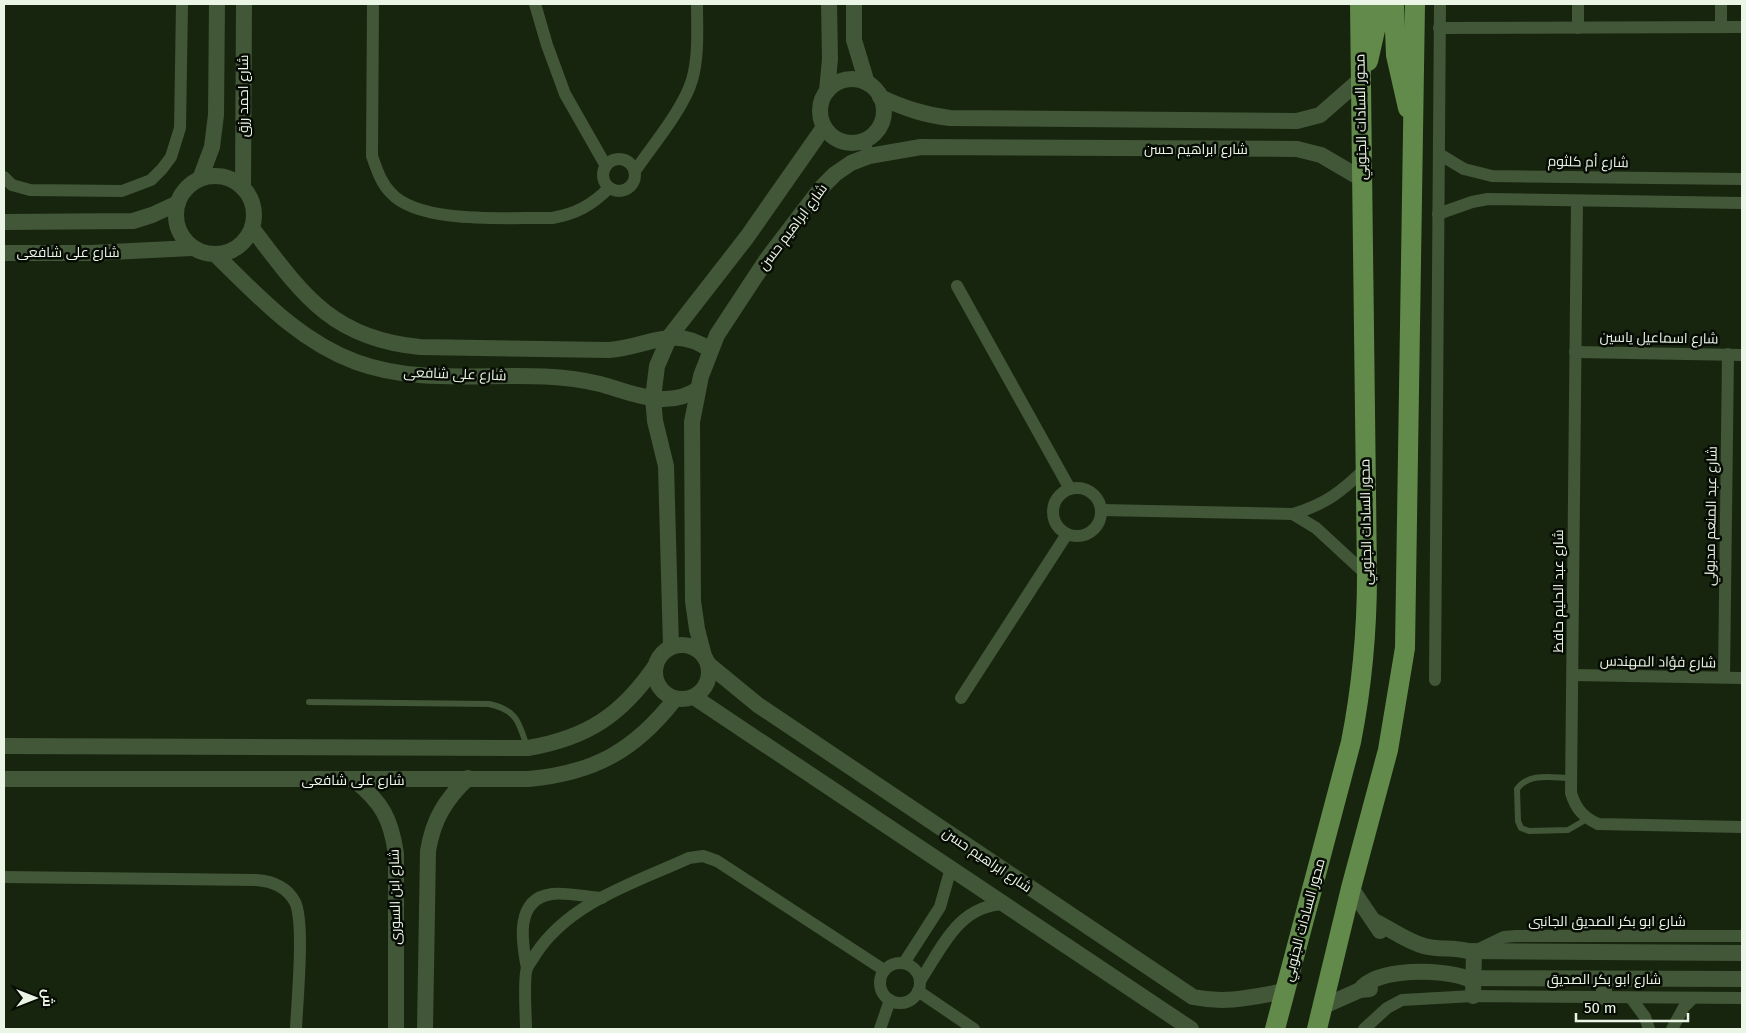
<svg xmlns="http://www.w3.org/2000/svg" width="1746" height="1033" font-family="'Fira Sans',Cairo,sans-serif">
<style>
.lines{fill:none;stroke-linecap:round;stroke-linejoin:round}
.service{stroke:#425638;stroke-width:6}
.minor{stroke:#425638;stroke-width:12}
.tertiary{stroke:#425638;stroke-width:16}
.primary{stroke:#628b4b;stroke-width:20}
.labels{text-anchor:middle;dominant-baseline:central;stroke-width:5;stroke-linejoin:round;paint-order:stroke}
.street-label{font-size:14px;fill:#ebf5e6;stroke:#070c04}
</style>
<rect width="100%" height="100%" fill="#17250e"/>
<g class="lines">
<g class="service">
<path d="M309,702L489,704C517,710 519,722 527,747"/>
<path d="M1571,778C1553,778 1529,772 1517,789L1518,821L1521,828L1529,831L1568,830L1587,819"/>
</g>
<g class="minor">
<path d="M373,4L372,156C377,170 381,183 391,193C420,225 510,217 552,218C576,214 592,205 609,188"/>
<polyline points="535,4 547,45 565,94 606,166"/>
<polyline points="1578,4 1578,28"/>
<polyline points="1721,4 1721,27"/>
<polyline points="1439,28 1742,27"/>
<polyline points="864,141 869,156"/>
<polyline points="1439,154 1464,169 1492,176 1742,179"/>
<circle cx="619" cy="175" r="16"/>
<path d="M635,171C652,146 684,108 692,80C699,56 697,29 697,4"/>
<polyline points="4,177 12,185 30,190 122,191 151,180 162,169 171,157 180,128 182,4"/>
<path d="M1577,201L1571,793C1576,809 1583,817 1598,824L1742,827"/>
<polyline points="1438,214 1472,202 1488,199 1742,203"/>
<polyline points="957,286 1070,489"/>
<polyline points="1575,352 1742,355"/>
<circle cx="1077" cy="512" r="24"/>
<path d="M1101,510L1293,514C1326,504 1341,492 1366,468"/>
<polyline points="1293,514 1316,528 1367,575"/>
<polyline points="1573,675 1742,678"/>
<polyline points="1724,677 1728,354"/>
<polyline points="1435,680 1440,4"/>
<polyline points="961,698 1067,534"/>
<path d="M4,877L256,880C272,881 287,887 295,902C305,922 297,1002 296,1029"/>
<polyline points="1475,951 1504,937 1516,936 1742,936"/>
<polyline points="904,963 940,907 951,868"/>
<circle cx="900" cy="983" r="20"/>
<path d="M527,968C522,943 514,899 552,894C565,892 588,897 602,898"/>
<path d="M920,981C943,946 959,905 1005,904"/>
<polyline points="918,991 974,1029"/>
<polyline points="1631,998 1645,1017 1649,1029"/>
<path d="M526,1029C526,1015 523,979 527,968C529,964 533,959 535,955C569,902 635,883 689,858L703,856L717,861L884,970"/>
<polyline points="880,1029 890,1000"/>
<polyline points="1364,1029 1387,1008 1402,1000 1473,996 1742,998"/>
<polyline points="1672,1029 1684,1007 1693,998"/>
</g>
<g class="tertiary">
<polyline points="854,4 854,40 867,83"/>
<circle cx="852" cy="111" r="32"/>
<polyline points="827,91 830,59 829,4"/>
<path d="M880,97C904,108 924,115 950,118L1297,121L1320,115L1361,79"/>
<circle cx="215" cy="215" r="39"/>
<polyline points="200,179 212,147 216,115 217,4"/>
<polyline points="243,188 244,4"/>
<polyline points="4,222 133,221 152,215 178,203"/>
<path d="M252,228C302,294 332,339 420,347L609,350C648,347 674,324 710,350"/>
<polyline points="4,253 91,253 192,248"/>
<path d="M216,255C259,297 299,341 356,362C435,391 521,364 600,384C633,393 667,410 698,389"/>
<circle cx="682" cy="672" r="27"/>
<polyline points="671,647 666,466 655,421 653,398 657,366 670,336 747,237 824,127"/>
<polyline points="704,656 697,629 693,601 692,422 701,376 717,335 767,259 821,188 835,174 851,163 869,156 921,147 1297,149 1321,155 1362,179"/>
<path d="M708,664L758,705L1193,997C1227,1004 1252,997 1286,991"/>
<polyline points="694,697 1191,1029"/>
<path d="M4,746L528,748C587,738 622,715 656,665"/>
<path d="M4,779H529C595,773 635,750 675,699"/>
<path d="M354,780C382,802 391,819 396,854V1029"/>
<polyline points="1351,888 1380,931"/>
<path d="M1374,921C1391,929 1406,941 1424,946C1438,950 1453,947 1468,951L1742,953"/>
<polyline points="1604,979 1604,997"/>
<path d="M1360,990C1377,967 1442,969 1466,978L1742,979"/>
<polyline points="1473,996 1474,951"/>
<polyline points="1324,1006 1360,990 1370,989"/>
<path d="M425,1029L428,851C433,820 445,800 468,778"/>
</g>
<g class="primary">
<polyline points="1394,4 1396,55 1408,108"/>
<polyline points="1368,61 1376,26 1377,4"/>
<path d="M1275,1029L1351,742C1362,686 1367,632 1367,575L1360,4"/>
<polyline points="1317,1029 1351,888 1388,750 1405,648 1415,4"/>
</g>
</g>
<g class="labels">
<g class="street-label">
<text transform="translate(243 96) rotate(-90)">شارع احمد رزق</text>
<text transform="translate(1361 117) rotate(-91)">محور السادات الجنوبي</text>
<text x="1196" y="149">شارع ابراهيم حسن</text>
<text transform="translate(1588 162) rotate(1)">شارع أم كلثوم</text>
<text transform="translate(793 227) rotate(-53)">شارع ابراهيم حسن</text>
<text x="68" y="252">شارع على شافعى</text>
<text transform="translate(1659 338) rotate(1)">شارع اسماعيل ياسين</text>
<text transform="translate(455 374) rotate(2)">شارع على شافعى</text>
<text transform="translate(1711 516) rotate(-89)">شارع عبد المنعم مدبولي</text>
<text transform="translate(1366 522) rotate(-91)">محور السادات الجنوبي</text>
<text transform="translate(1558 591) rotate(-90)">شارع عبد الحليم حافظ</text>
<text transform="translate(1658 662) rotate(1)">شارع فؤاد المهندس</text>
<text x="353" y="780">شارع على شافعى</text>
<text transform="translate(987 860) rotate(34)">شارع ابراهيم حسن</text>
<text transform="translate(395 897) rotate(-91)">شارع ابن السورى</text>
<text transform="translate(1304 920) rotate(-75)">محور السادات الجنوبي</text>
<text x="1607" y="921">شارع ابو بكر الصديق الجانبى</text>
<text x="1604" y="979">شارع ابو بكر الصديق</text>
</g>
</g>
<rect width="1746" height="1033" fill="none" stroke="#ebf5e6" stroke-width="10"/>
<g transform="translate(35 998) rotate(90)" stroke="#070c04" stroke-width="4" paint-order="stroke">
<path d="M0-4L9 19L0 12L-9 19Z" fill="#ebf5e6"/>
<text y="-8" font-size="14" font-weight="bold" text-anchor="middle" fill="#ebf5e6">ش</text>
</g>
<path d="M1576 1013v8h112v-8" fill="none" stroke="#ebf5e6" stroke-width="2.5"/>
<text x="1584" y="1013" font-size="15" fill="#ebf5e6" stroke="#070c04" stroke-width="4" paint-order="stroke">50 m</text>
</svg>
